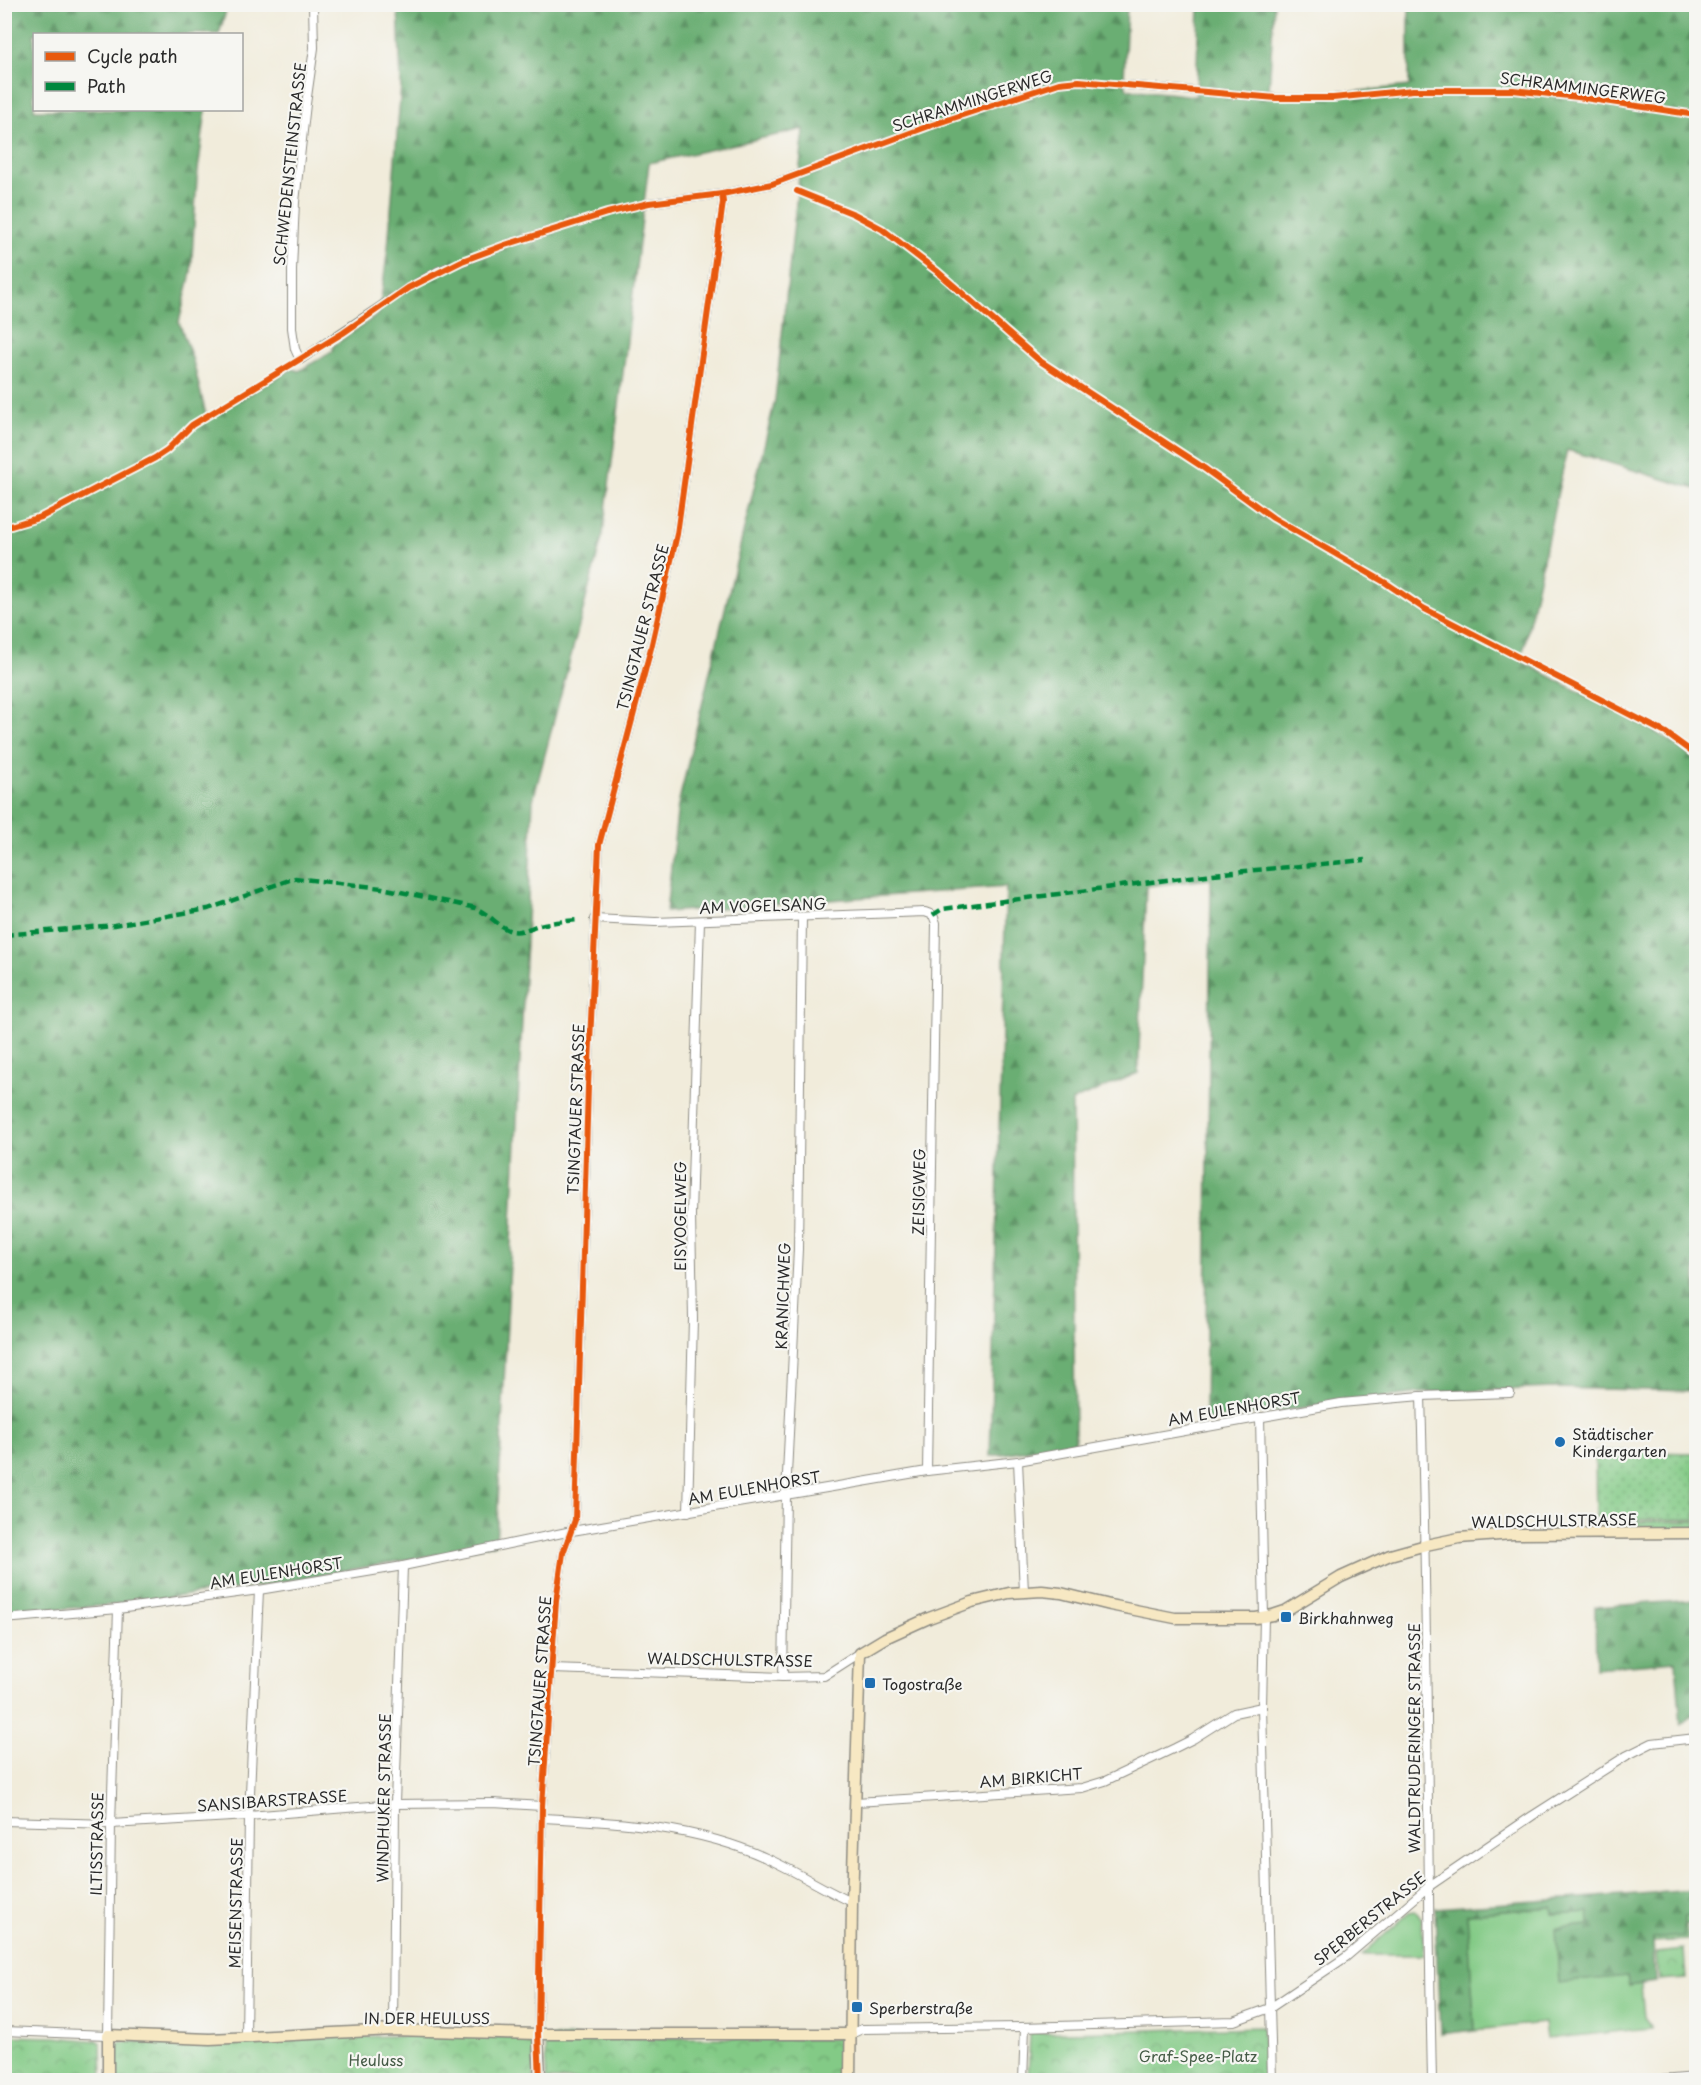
<svg xmlns="http://www.w3.org/2000/svg" width="1701" height="2085" font-family="'Playpen Sans',sans-serif">
<style>
.grass{fill:#83ca86;stroke:#577a58;stroke-width:1.5}
.forest{fill:url(#forest-firs);stroke:#4a6c4f;stroke-width:1.5}
.park{fill:url(#park-crowns);stroke:#577a58;stroke-width:1.5}
.garden{fill:url(#garden-dots);stroke:#577a58;stroke-width:1.5}
.lines{fill:none;stroke-linecap:round;stroke-linejoin:round}
.street-casing{stroke:#8e8c83;stroke-width:10}
.secondary-casing{stroke:#8e8c83;stroke-width:13}
.street{stroke:#fff;stroke-width:8}
.secondary{stroke:#f7e8c3;stroke-width:10}
.quiet{stroke:#00873e;stroke-width:4.5;stroke-dasharray:9 4.5;stroke-linecap:butt}
.cycleway-casing{stroke:#f6f6f2;stroke-width:10}
.cycleway{stroke:#e8590c;stroke-width:6}
.poi-dot{fill:#1f6fb2;stroke:#f6f6f2;stroke-width:2}
.labels{text-anchor:middle;dominant-baseline:central;stroke-width:4.5;stroke-linejoin:round;paint-order:stroke}
.street-label{font-size:15px;fill:#2b2b2b;stroke:#f6f6f2}
.poi-label{font-size:15px;fill:#2b2b2b;stroke:#f6f6f2;text-anchor:start}
.park-label{font-size:15px;fill:#455b46;stroke:#f6f6f2}
</style>
<defs>
<pattern id="forest-firs" width="22" height="20" patternUnits="userSpaceOnUse" patternTransform="scale(1.5)"><rect width="22" height="20" fill="#6aae73"/><path d="M5 1l3.5 6h-7zM16 11l3.5 6h-7z" fill="#578e5f"/></pattern>
<pattern id="park-crowns" width="20" height="18" patternUnits="userSpaceOnUse" patternTransform="scale(1.5)"><rect width="20" height="18" fill="#83ca86"/><path d="M2 6a3 3 0 1 1 6 0M12 15a3 3 0 1 1 6 0" fill="none" stroke="#6ba46e"/></pattern>
<pattern id="garden-dots" width="8" height="8" patternUnits="userSpaceOnUse" patternTransform="scale(1.5)"><rect width="8" height="8" fill="#83ca86"/><path d="M2 2h.1M6 6h.1" fill="none" stroke="#6ba46e" stroke-width="1.8" stroke-linecap="round"/></pattern>
</defs>
<rect width="100%" height="100%" fill="#f6f6f2"/>
<filter id="ink" filterUnits="userSpaceOnUse"><feTurbulence type="fractalNoise" baseFrequency=".0167" numOctaves="2"/><feDisplacementMap in="SourceGraphic" scale="12" xChannelSelector="R" yChannelSelector="G"/><feConvolveMatrix kernelMatrix="1 2 1 2 8 2 1 2 1" color-interpolation-filters="sRGB"/></filter>
<filter id="wash" filterUnits="userSpaceOnUse"><feTurbulence type="fractalNoise" baseFrequency=".008" numOctaves="4" result="noise"/><feDisplacementMap in="SourceGraphic" scale="24" xChannelSelector="R" yChannelSelector="G"/><feGaussianBlur stdDeviation="1.35" result="paint"/><feColorMatrix in="noise" values="0 0 0 0 0 0 0 0 0 0 0 0 0 0 0 0 0 1.4 0 .05"/><feComposite in="paint" operator="in"/></filter>
<g filter="url(#wash)">
<rect width="100%" height="100%" fill="#f1ecdb"/>
<g class="grass">
<polygon points="1696,1521 1696,1533 1597,1534 1602,1526 1614,1522"/>
<polygon points="1552,1907 1553,1914 1589,1912 1590,1925 1627,1976 1629,1986 1641,1984 1644,2017 1652,2028 1546,2039 1544,2023 1475,2030 1466,1914"/>
<polygon points="1413,1912 1417,1913 1422,1920 1424,1955 1362,1955 1409,1913"/>
<polygon points="1696,1914 1696,1923 1686,1924 1688,1940 1653,1942 1653,1938 1684,1936 1683,1917"/>
</g>
<g class="forest">
<polygon points="5,5 228,5 219,34 34,34 34,110 206,110 197,178 191,273 179,322 193,361 207,419 292,369 299,371 333,351 333,346 379,314 388,248 401,85 398,5 1127,5 1124,80 1127,89 1196,96 1199,5 1274,5 1269,91 1340,93 1409,86 1409,5 1696,5 1696,489 1567,450 1521,661 1664,737 1696,760 1696,1391 1552,1388 1419,1393 1205,1420 1211,879 1146,886 1138,1073 1072,1101 1075,1442 990,1456 1006,887 666,912 678,805 775,400 804,129 649,163 603,534 533,800 496,1544 258,1586 112,1605 5,1613"/>
<polygon points="1696,1600 1696,1712 1681,1725 1676,1661 1596,1668 1595,1607"/>
<polygon points="1696,1890 1696,1914 1684,1917 1684,1936 1653,1939 1655,1982 1629,1986 1627,1976 1559,1983 1556,1928 1589,1925 1589,1912 1553,1914 1552,1907 1467,1914 1475,2030 1440,2034 1435,1908"/>
</g>
<g class="park">
<polygon points="1684,1949 1686,1979 1658,1981 1656,1952"/>
<polygon points="1263,2027 1263,2080 1028,2080 1030,2033"/>
<polygon points="5,2036 55,2037 99,2041 101,2043 102,2080 5,2080"/>
<polygon points="393,2036 527,2037 533,2041 534,2080 115,2080 115,2047 120,2042"/>
<polygon points="550,2037 844,2039 844,2080 546,2080 545,2044"/>
</g>
<polygon class="garden" points="1595,1451 1696,1453 1696,1519 1596,1520"/>
</g>
<g filter="url(#ink)">
<g class="lines">
<g class="street-casing">
<g id="street">
<polyline points="313,4 314,48 306,104 295,202 292,270 292,328 295,349 300,360 408,288 438,271 505,245 607,213 649,203 722,194 772,184 929,126 1059,83 1079,81 1276,98 1333,98 1413,90 1513,90 1578,97 1696,115"/>
<polyline points="594,919 655,922 925,912 933,915 936,923 927,1471"/>
<path d="M1421,1396C1428,1624 1427,1852 1432,2080"/>
<polyline points="1260,1417 1264,1617 1262,1707 1272,2080"/>
<polyline points="1018,1461 1024,1592"/>
<polyline points="688,1512 693,1319 691,1215 700,921"/>
<polyline points="4,1619 118,1609 259,1590 403,1566 572,1531 927,1471 1018,1461 1341,1403 1421,1396 1510,1393"/>
<polyline points="552,1669 783,1677 824,1676 860,1653"/>
<polyline points="783,1677 786,1495 798,1249 802,917"/>
<polyline points="856,1802 1082,1788 1105,1781 1175,1748 1193,1739 1234,1713 1262,1707"/>
<path d="M542,1818C618,1822 696,1826 766,1858C796,1871 822,1889 852,1902"/>
<polyline points="4,1821 111,1824 249,1816 395,1804 493,1803 542,1806"/>
<polyline points="393,2030 395,1804 403,1566"/>
<polyline points="4,2031 108,2035 111,1824 118,1609"/>
<polyline points="538,2034 542,1806 556,1601 563,1553 575,1520 588,1086 599,845 651,648 677,534 723,202 722,194"/>
<polyline points="851,2034 862,2029 1021,2027 1234,2021 1270,2008 1346,1957 1428,1887 1532,1816 1626,1756 1652,1743 1696,1738"/>
<polyline points="246,2037 249,1816 259,1590"/>
<polyline points="1023,2080 1025,2027"/>
<polyline points="1661,2080 1696,2077"/>
</g>
</g>
<g class="secondary-casing">
<g id="secondary">
<polyline points="538,2034 540,2080"/>
<polyline points="108,2080 108,2035 210,2039 393,2030 538,2034 851,2034"/>
<polyline points="850,2080 852,1902 860,1653 885,1638 929,1618 972,1602 1009,1593 1042,1591 1061,1593 1110,1605 1175,1618 1256,1618 1273,1615 1285,1611 1341,1577 1390,1555 1426,1545 1459,1538 1513,1534 1696,1533"/>
</g>
</g>
<use href="#street" class="street"/>
<use href="#secondary" class="secondary"/>
<g class="quiet">
<polyline points="933,915 942,909 1213,874 1365,860"/>
<path d="M4,935L114,925L208,909L295,878L382,888L472,907C487,911 500,929 512,931C522,933 531,927 540,925C552,922 565,921 578,920"/>
</g>
<g class="cycleway-casing">
<g id="cycleway">
<polyline points="797,191 854,214 882,229 938,272 1040,361 1201,466 1273,518 1386,583 1423,608 1666,733 1696,755"/>
<polyline points="4,528 41,517 155,458 167,450 192,425 343,333 408,288 462,261 505,245 607,213 649,203 722,194 772,184 929,126 1059,83 1079,81 1276,98 1333,98 1413,90 1513,90 1578,97 1696,115"/>
<polyline points="540,2080 538,2034 542,1806 556,1601 563,1553 575,1520 588,1086 599,845 651,648 677,534 723,202 722,194"/>
</g>
</g>
<use href="#cycleway" class="cycleway"/>
</g>
</g>
<g class="poi-dot">
<circle cx="1560" cy="1442" r="6"/>
<rect x="1280" y="1611" width="12" height="12" rx="3"/>
<rect x="864" y="1677" width="12" height="12" rx="3"/>
<rect x="851" y="2001" width="12" height="12" rx="3"/>
</g>
<g class="labels">
<g class="street-label">
<text transform="translate(1583 87) rotate(7)">SCHRAMMINGERWEG</text>
<text transform="translate(972 100) rotate(-18)">SCHRAMMINGERWEG</text>
<text transform="translate(289 164) rotate(-84)">SCHWEDENSTEINSTRASSE</text>
<text transform="translate(642 627) rotate(-76)">TSINGTAUER STRASSE</text>
<text transform="translate(763 905) rotate(-2)">AM VOGELSANG</text>
<text transform="translate(575 1109) rotate(-88)">TSINGTAUER STRASSE</text>
<text transform="translate(918 1192) rotate(-89)">ZEISIGWEG</text>
<text transform="translate(679 1216) rotate(-90)">EISVOGELWEG</text>
<text transform="translate(782 1296) rotate(-88)">KRANICHWEG</text>
<text transform="translate(1234 1408) rotate(-10)">AM EULENHORST</text>
<text transform="translate(754 1487) rotate(-10)">AM EULENHORST</text>
<text transform="translate(1554 1520) rotate(-1)">WALDSCHULSTRASSE</text>
<text transform="translate(276 1572) rotate(-9)">AM EULENHORST</text>
<text transform="translate(730 1659) rotate(1)">WALDSCHULSTRASSE</text>
<text transform="translate(539 1681) rotate(-86)">TSINGTAUER STRASSE</text>
<text transform="translate(1413 1738) rotate(-90)">WALDTRUDERINGER STRASSE</text>
<text transform="translate(1031 1777) rotate(-5)">AM BIRKICHT</text>
<text transform="translate(383 1798) rotate(-89)">WINDHUKER STRASSE</text>
<text transform="translate(272 1800) rotate(-4)">SANSIBARSTRASSE</text>
<text transform="translate(96 1844) rotate(-89)">ILTISSTRASSE</text>
<text transform="translate(235 1903) rotate(-89)">MEISENSTRASSE</text>
<text transform="translate(1369 1918) rotate(-39)">SPERBERSTRASSE</text>
<text x="427" y="2017">IN DER HEULUSS</text>
</g>
<g class="poi-label">
<text x="1572" y="1433">Städtischer<tspan x="1572" dy="17">Kindergarten</tspan></text>
<text x="1298" y="1617">Birkhahnweg</text>
<text x="882" y="1683">Togostraße</text>
<text x="869" y="2007">Sperberstraße</text>
</g>
<g class="park-label">
<text x="1198" y="2055">Graf-Spee-Platz</text>
<text x="376" y="2059">Heuluss</text>
</g>
</g>
<rect width="1701" height="2085" fill="none" stroke="#f6f6f2" stroke-width="24"/>
<rect x="33" y="33" width="210" height="78" fill="#f6f6f2" stroke="#a5a5a2" stroke-width="1.5"/>
<rect x="45" y="52" width="30" height="9" fill="#e8590c" stroke="#a5a5a2" stroke-width="1.5"/>
<text x="87" y="63" font-size="18" fill="#2b2b2b">Cycle path</text>
<rect x="45" y="82" width="30" height="9" fill="#00873e" stroke="#a5a5a2" stroke-width="1.5"/>
<text x="87" y="93" font-size="18" fill="#2b2b2b">Path</text>
</svg>
